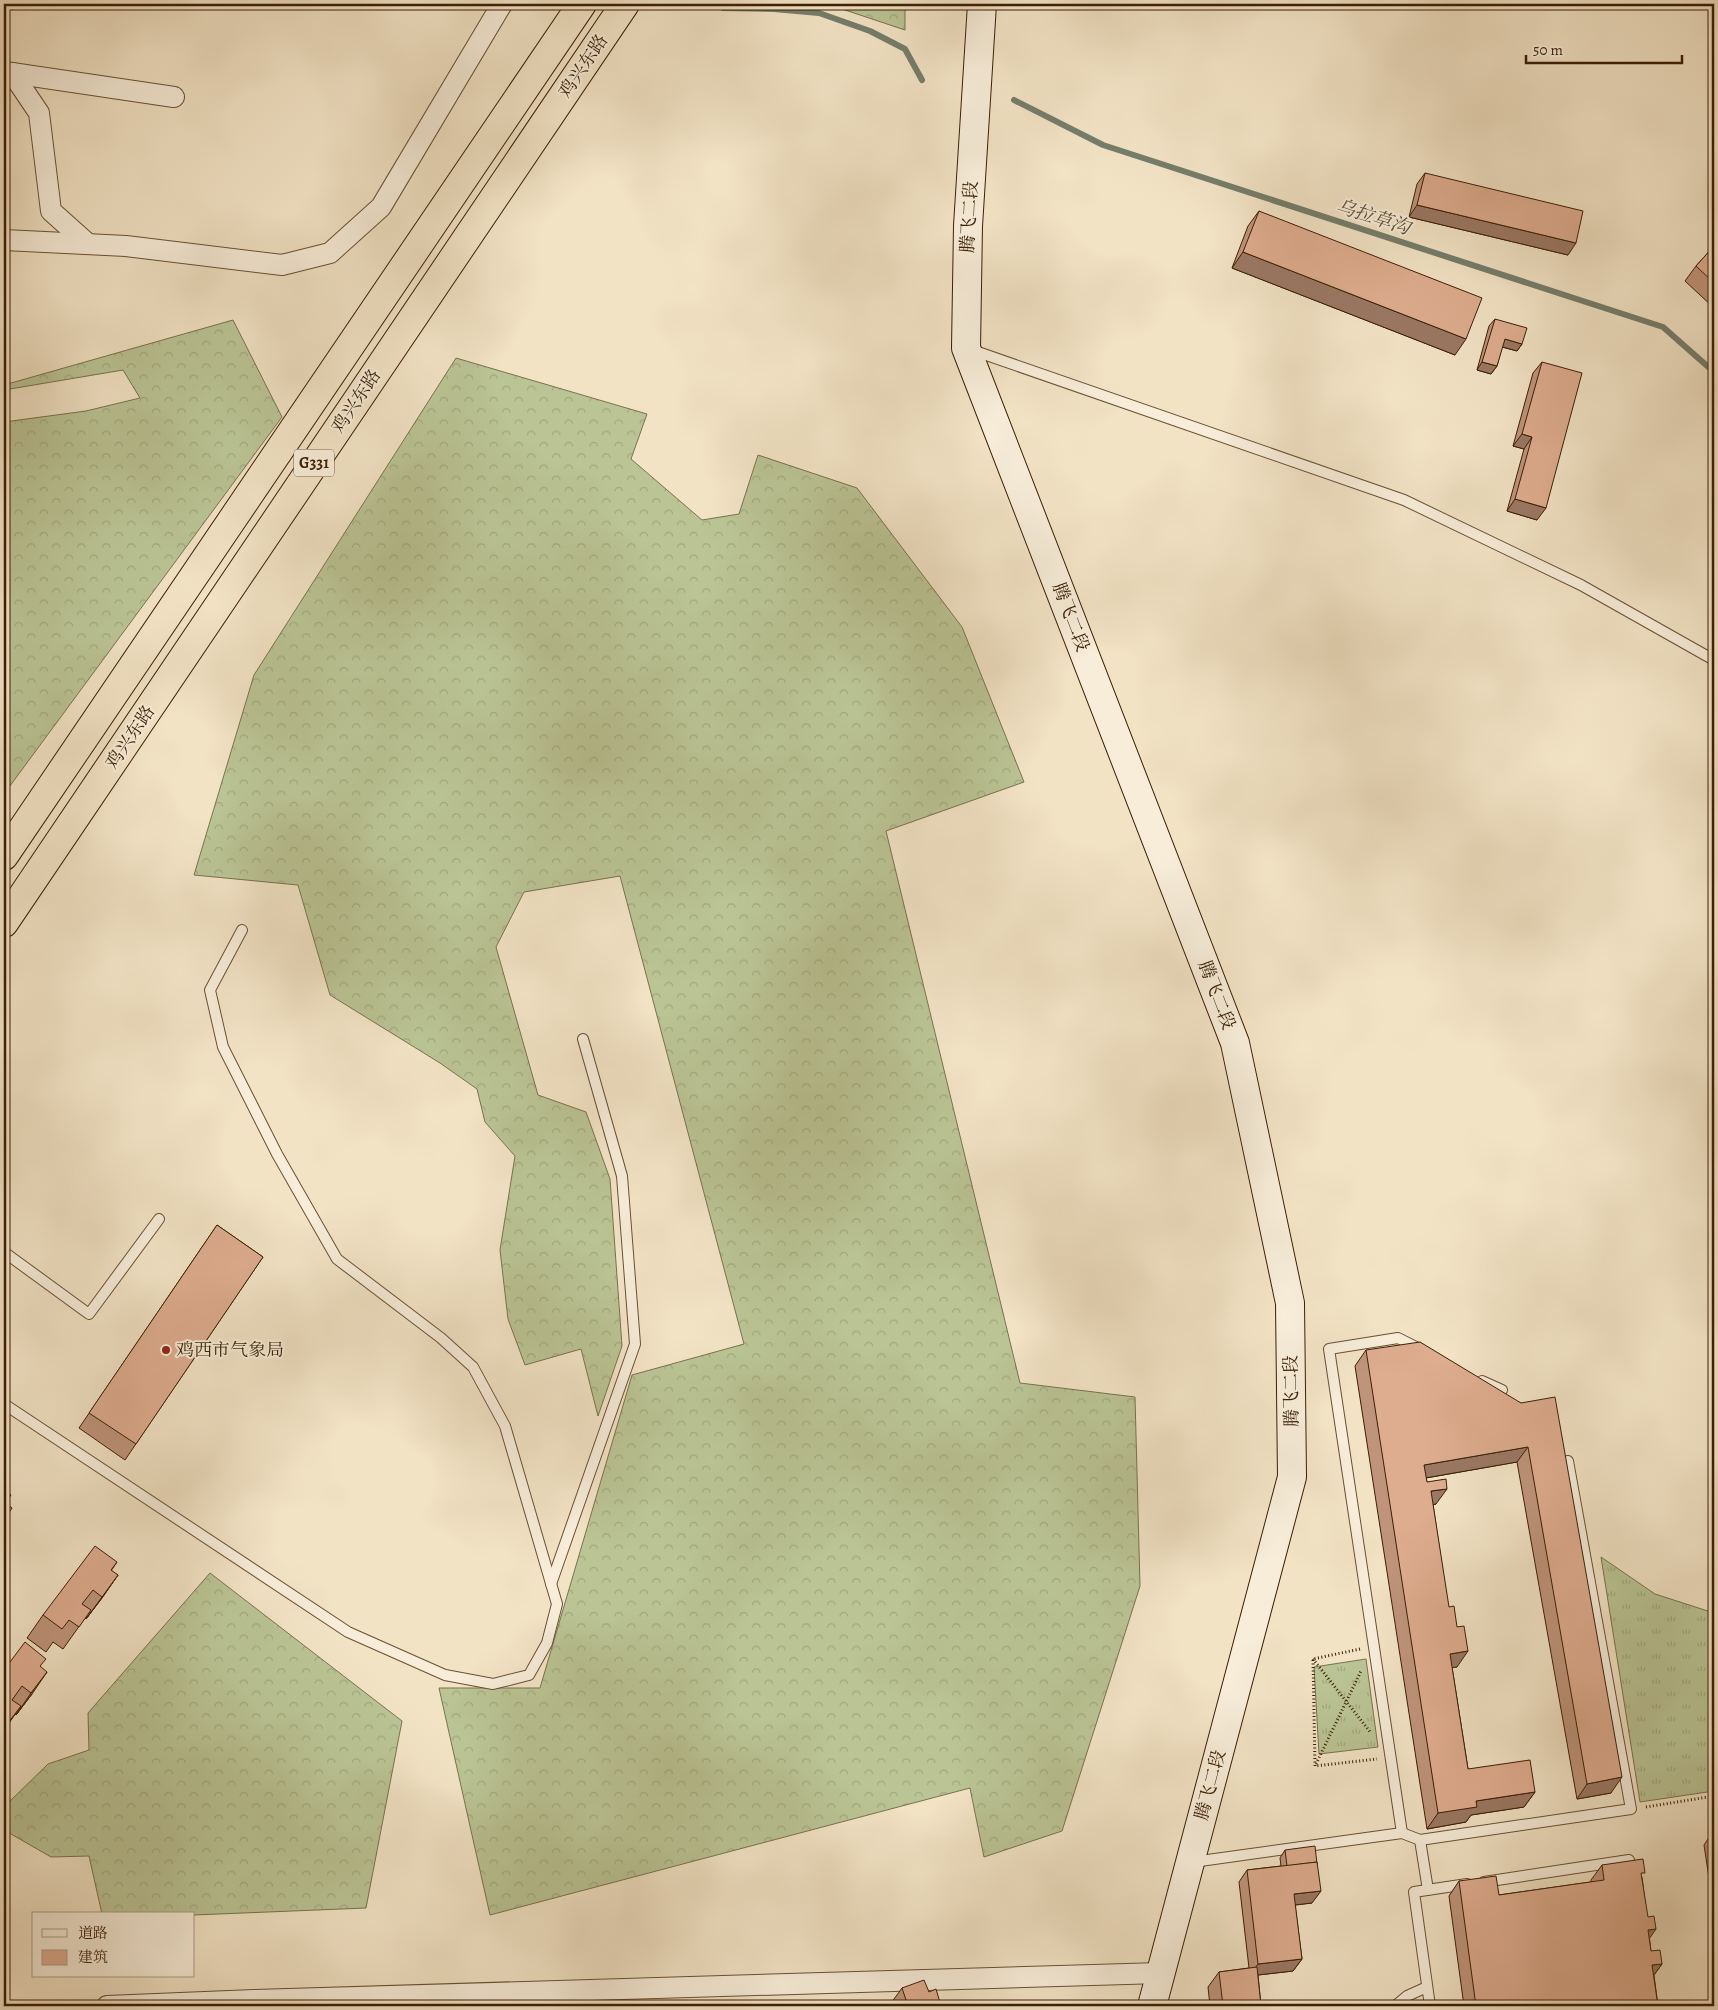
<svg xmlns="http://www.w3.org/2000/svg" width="1718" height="2010" font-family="Alegreya,'Noto Serif SC',serif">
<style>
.grass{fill:url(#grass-tufts);stroke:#7a724d}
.forest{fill:url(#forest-crowns);stroke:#7a724d}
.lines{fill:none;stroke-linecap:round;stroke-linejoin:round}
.stream{stroke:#757e6c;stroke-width:6}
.lane-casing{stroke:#695035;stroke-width:12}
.street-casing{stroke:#695035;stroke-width:22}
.secondary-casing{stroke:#3b1f05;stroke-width:30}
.highway-casing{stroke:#3b1f05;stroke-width:30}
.path{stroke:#3b1f05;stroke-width:3;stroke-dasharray:1 2.5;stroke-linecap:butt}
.lane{stroke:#f7edd9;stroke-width:10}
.street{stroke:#f7edd9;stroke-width:20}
.secondary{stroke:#f7edd9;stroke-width:28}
.highway{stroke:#f2e3c5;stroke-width:28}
.wall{fill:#bf947b;stroke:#3b1f05}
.shaded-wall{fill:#9b7864;stroke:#3b1f05}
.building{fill:#deac8f;stroke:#3b1f05}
.poi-dot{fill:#8f2418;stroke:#f7edd9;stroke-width:2}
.labels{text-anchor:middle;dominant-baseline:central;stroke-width:4;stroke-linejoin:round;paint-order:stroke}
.shield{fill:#f7edd9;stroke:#735d45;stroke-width:1}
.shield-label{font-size:16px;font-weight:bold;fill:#3b1f05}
.street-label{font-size:18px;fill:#3b1f05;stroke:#f7edd9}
.poi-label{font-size:18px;fill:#3b1f05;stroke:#f7edd9;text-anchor:start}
.water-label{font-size:19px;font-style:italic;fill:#584f39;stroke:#f7edd9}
</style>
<defs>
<pattern id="grass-tufts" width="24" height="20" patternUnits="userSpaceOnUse" patternTransform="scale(1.25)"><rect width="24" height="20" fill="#bac495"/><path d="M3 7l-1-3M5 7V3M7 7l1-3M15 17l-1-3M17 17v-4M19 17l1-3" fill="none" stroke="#a1a87f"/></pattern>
<pattern id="forest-crowns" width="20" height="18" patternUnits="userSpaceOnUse" patternTransform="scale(1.25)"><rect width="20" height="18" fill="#bac495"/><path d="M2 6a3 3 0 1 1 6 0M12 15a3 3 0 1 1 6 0" fill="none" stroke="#a1a87f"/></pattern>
</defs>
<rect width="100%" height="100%" fill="#f2e3c5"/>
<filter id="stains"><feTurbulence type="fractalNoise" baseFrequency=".004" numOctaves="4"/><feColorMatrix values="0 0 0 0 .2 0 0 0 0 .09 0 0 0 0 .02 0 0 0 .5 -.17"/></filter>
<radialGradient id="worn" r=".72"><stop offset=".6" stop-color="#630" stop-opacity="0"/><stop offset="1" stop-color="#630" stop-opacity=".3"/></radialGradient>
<g class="grass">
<polygon points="1601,1557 1655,1594 1714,1613 1714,1791 1640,1802"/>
<polygon points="1366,1659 1378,1747 1319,1754 1314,1667"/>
</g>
<g class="forest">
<polygon points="827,4 905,4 905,30"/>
<polygon points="233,320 282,417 4,794 4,422 86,411 140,398 123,370 4,390 4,385"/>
<polygon points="456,358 647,414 631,459 702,520 739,514 758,455 857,488 962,627 1024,782 886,831 1020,1383 1135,1397 1140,1586 1062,1831 984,1857 970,1788 490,1915 439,1688 540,1688 632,1375 744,1344 620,876 524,892 496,947 538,1095 586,1112 610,1179 622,1346 598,1416 581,1349 525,1365 508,1319 500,1250 515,1156 485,1122 477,1089 440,1063 330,995 298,885 194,875 254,675"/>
<polygon points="210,1573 402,1721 366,1908 194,1915 102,1914 89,1856 51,1857 4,1830 4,1807 48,1764 89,1750 88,1713"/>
</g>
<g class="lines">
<g class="stream">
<polyline points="723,8 774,9 819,13 870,31 905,49 922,80"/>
<polyline points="1014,100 1103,145 1663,327 1714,372"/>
</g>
<g class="lane-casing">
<g id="lane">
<polyline points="972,350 1404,500 1581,585 1714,660"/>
<polyline points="4,1252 89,1314 159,1219"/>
<polyline points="1482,1381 1502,1390"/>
<polyline points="4,1404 348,1632 445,1675 493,1684 529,1675 547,1643 557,1604 505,1426 473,1367 441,1338 337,1259 277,1154 223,1047 210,990 242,930"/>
<polyline points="551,1584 635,1344 622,1176 583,1039"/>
<polyline points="1402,1833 1329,1349 1398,1338 1420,1349"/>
<polyline points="1420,1840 1428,1890"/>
<polyline points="1193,1862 1402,1833 1420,1840 1631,1809 1568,1461"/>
<polyline points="1484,1882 1629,1860"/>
<polyline points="1395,2006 1407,1996 1427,1987"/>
<polyline points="1430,2006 1414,1892 1467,1884"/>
</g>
</g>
<g class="street-casing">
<g id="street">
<polyline points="4,72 12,73 39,113 51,211 88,244"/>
<polyline points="12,73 174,97"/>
<polyline points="4,240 126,246 282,265 330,253 381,207 502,4"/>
<polyline points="107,2006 254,2000 1161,1973"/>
</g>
</g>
<g class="secondary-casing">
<polyline id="secondary" points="982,4 968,226 966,348 1235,1043 1290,1303 1292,1477 1152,2006"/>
</g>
<g class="highway-casing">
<g id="highway">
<polyline points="4,856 582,4"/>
<polyline points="4,923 625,4"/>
</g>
</g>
<g class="path">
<polyline points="1360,1649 1313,1659 1315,1766 1377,1759"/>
<polyline points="1313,1659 1371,1733"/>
<polyline points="1316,1764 1361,1671"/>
<polyline points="1646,1807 1714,1796"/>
</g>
<use href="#lane" class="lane"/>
<use href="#street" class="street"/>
<use href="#secondary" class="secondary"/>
<use href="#highway" class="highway"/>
</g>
<g class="wall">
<polygon points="1425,173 1568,255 1409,217 1417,184"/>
<polygon points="1259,211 1455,355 1232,268 1248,226"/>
<polygon points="1714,246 1714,308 1685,281 1696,266"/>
<polygon points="1495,319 1522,344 1517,351 1502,347 1497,366 1491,374 1477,370 1489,326"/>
<polygon points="1542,362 1537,520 1507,511 1524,449 1513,446 1533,373"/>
<polygon points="217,1225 263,1257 125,1460 79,1428"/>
<polygon points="1366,1350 1521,1403 1611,1793 1577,1799 1517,1462 1426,1478 1427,1482 1436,1504 1433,1505 1457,1667 1452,1667 1468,1769 1535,1792 1524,1807 1471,1815 1466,1822 1427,1829 1355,1366"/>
<polygon points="117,1562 111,1571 118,1575 102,1598 86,1619 85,1618 63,1649 53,1642 46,1652 27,1638 43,1615"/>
<polygon points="41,1667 32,1694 16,1715 15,1714 4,1730 4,1670"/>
<polygon points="1714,1830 1714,1911 1704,1845"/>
<polygon points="1285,1850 1312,1903 1295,1905 1302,1959 1293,1971 1258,1975 1261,2006 1210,2006 1208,1987 1219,1972 1249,1968 1239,1882 1247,1870 1281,1866 1280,1858"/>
<polygon points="1602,1865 1642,1877 1651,1951 1662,1964 1654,1975 1658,2006 1464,2006 1449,1896 1459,1881 1499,1895 1591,1882 1591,1880"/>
<polygon points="902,1988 929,1992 941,2006 889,2006"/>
</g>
<g class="shaded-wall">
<polygon points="1417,205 1576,243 1568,255 1409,217"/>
<polygon points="1243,252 1466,339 1455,355 1232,268"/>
<polygon points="1505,339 1522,344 1517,351 1499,346"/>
<polygon points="1482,362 1497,366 1491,374 1477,370"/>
<polygon points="1522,434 1532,437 1524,449 1513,446"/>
<polygon points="1515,499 1546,508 1537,520 1507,511"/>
<polygon points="1528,1447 1517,1462 1414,1480 1424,1465"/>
<polygon points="1447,1489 1436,1504 1420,1507 1431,1491"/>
<polygon points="118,1575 102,1598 86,1619"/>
<polygon points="1468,1651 1457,1667 1439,1669 1450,1654"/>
<polygon points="47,1672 32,1694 16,1715 31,1693"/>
<polygon points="21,1706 4,1730 4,1728"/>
<polygon points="1622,1777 1611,1793 1577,1799 1587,1784"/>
<polygon points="1535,1792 1524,1807 1471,1815 1466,1822 1427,1829 1438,1813 1476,1801"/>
<polygon points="1321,1891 1312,1903 1286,1906 1294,1894"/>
<polygon points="1656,1929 1645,1945 1648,1930"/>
<polygon points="1302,1959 1293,1971 1249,1976 1258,1964"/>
<polygon points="1662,1964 1651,1979 1652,1965"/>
</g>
<g class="building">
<polygon points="1425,173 1583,211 1576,243 1417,205"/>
<polygon points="1259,211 1482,298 1466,339 1243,252"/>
<polygon points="1714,246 1714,283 1696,266"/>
<polygon points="1495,319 1527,328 1522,344 1505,339 1497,366 1482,362"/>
<polygon points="1542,362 1582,373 1546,508 1515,499 1532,437 1522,434"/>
<polygon points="217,1225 263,1257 136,1444 89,1413"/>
<polygon points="1420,1342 1521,1403 1555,1397 1622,1777 1587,1784 1528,1447 1424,1465 1427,1482 1446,1479 1447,1489 1431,1491 1449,1607 1454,1606 1457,1627 1464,1626 1468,1651 1450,1654 1468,1769 1530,1760 1535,1792 1476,1801 1477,1807 1438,1813 1366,1350"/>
<polygon points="4,1489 11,1495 6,1503 12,1508 4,1520"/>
<polygon points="95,1546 117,1562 111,1570 118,1575 102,1597 93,1590 82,1604 91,1610 79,1627 69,1620 62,1629 43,1615"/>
<polygon points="25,1642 46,1659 40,1666 47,1672 31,1693 22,1686 12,1700 21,1706 8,1723 4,1720 4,1670"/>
<polygon points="1315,1846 1317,1864 1317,1862 1287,1866 1285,1850"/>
<polygon points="1643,1859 1645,1873 1641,1873 1648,1917 1654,1916 1656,1929 1648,1930 1651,1951 1660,1950 1662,1964 1652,1965 1658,2006 1476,2006 1459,1881 1496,1876 1499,1895 1604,1880 1602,1865"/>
<polygon points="1317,1862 1321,1891 1294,1894 1302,1959 1258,1964 1247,1870"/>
<polygon points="1257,1967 1261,2006 1223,2006 1219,1972"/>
<polygon points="924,1980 929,1992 936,1989 941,2006 907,2006 908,2006 902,1988"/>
<polygon points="795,2002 796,2006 784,2006"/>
</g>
<circle class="poi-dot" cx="166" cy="1350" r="5"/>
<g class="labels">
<rect class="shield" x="294" y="449.5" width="40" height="27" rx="4"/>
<g class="shield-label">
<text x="314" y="463">G331</text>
</g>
<g class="street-label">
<text transform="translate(583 66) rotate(-56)">鸡兴东路</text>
<text transform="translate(969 217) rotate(-87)">腾飞二段</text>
<text transform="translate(356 401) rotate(-56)">鸡兴东路</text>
<text transform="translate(1071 617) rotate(69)">腾飞二段</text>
<text transform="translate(130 737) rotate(-56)">鸡兴东路</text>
<text transform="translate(1217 995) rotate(69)">腾飞二段</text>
<text transform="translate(1291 1391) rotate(-91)">腾飞二段</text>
<text transform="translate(1210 1785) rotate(-75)">腾飞二段</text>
</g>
<g class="poi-label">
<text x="176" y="1350">鸡西市气象局</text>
</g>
<g class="water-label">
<text transform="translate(1373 217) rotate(18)">乌拉草沟</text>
</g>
</g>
<rect width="1718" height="2010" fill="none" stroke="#f2e3c5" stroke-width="20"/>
<rect x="5" y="5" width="1708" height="2000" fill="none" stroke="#3b1f05" stroke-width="2.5"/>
<rect x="10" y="10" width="1698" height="1990" fill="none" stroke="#3b1f05"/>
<rect x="32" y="1912" width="162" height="65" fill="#f7edd9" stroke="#ac9b84"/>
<rect x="42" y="1929" width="25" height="8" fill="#f7edd9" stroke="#ac9b84"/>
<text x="78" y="1938" font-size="15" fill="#3b1f05">道路</text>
<rect x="42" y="1950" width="25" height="15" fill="#deac8f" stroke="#ac9b84"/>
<text x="78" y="1962" font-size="15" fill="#3b1f05">建筑</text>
<path d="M1526 55v8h156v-8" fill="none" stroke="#3b1f05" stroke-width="2.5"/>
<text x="1533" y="55" font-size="15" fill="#3b1f05" stroke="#f7edd9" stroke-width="4" paint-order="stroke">50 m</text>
<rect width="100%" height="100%" filter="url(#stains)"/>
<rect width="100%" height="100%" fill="url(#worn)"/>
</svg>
